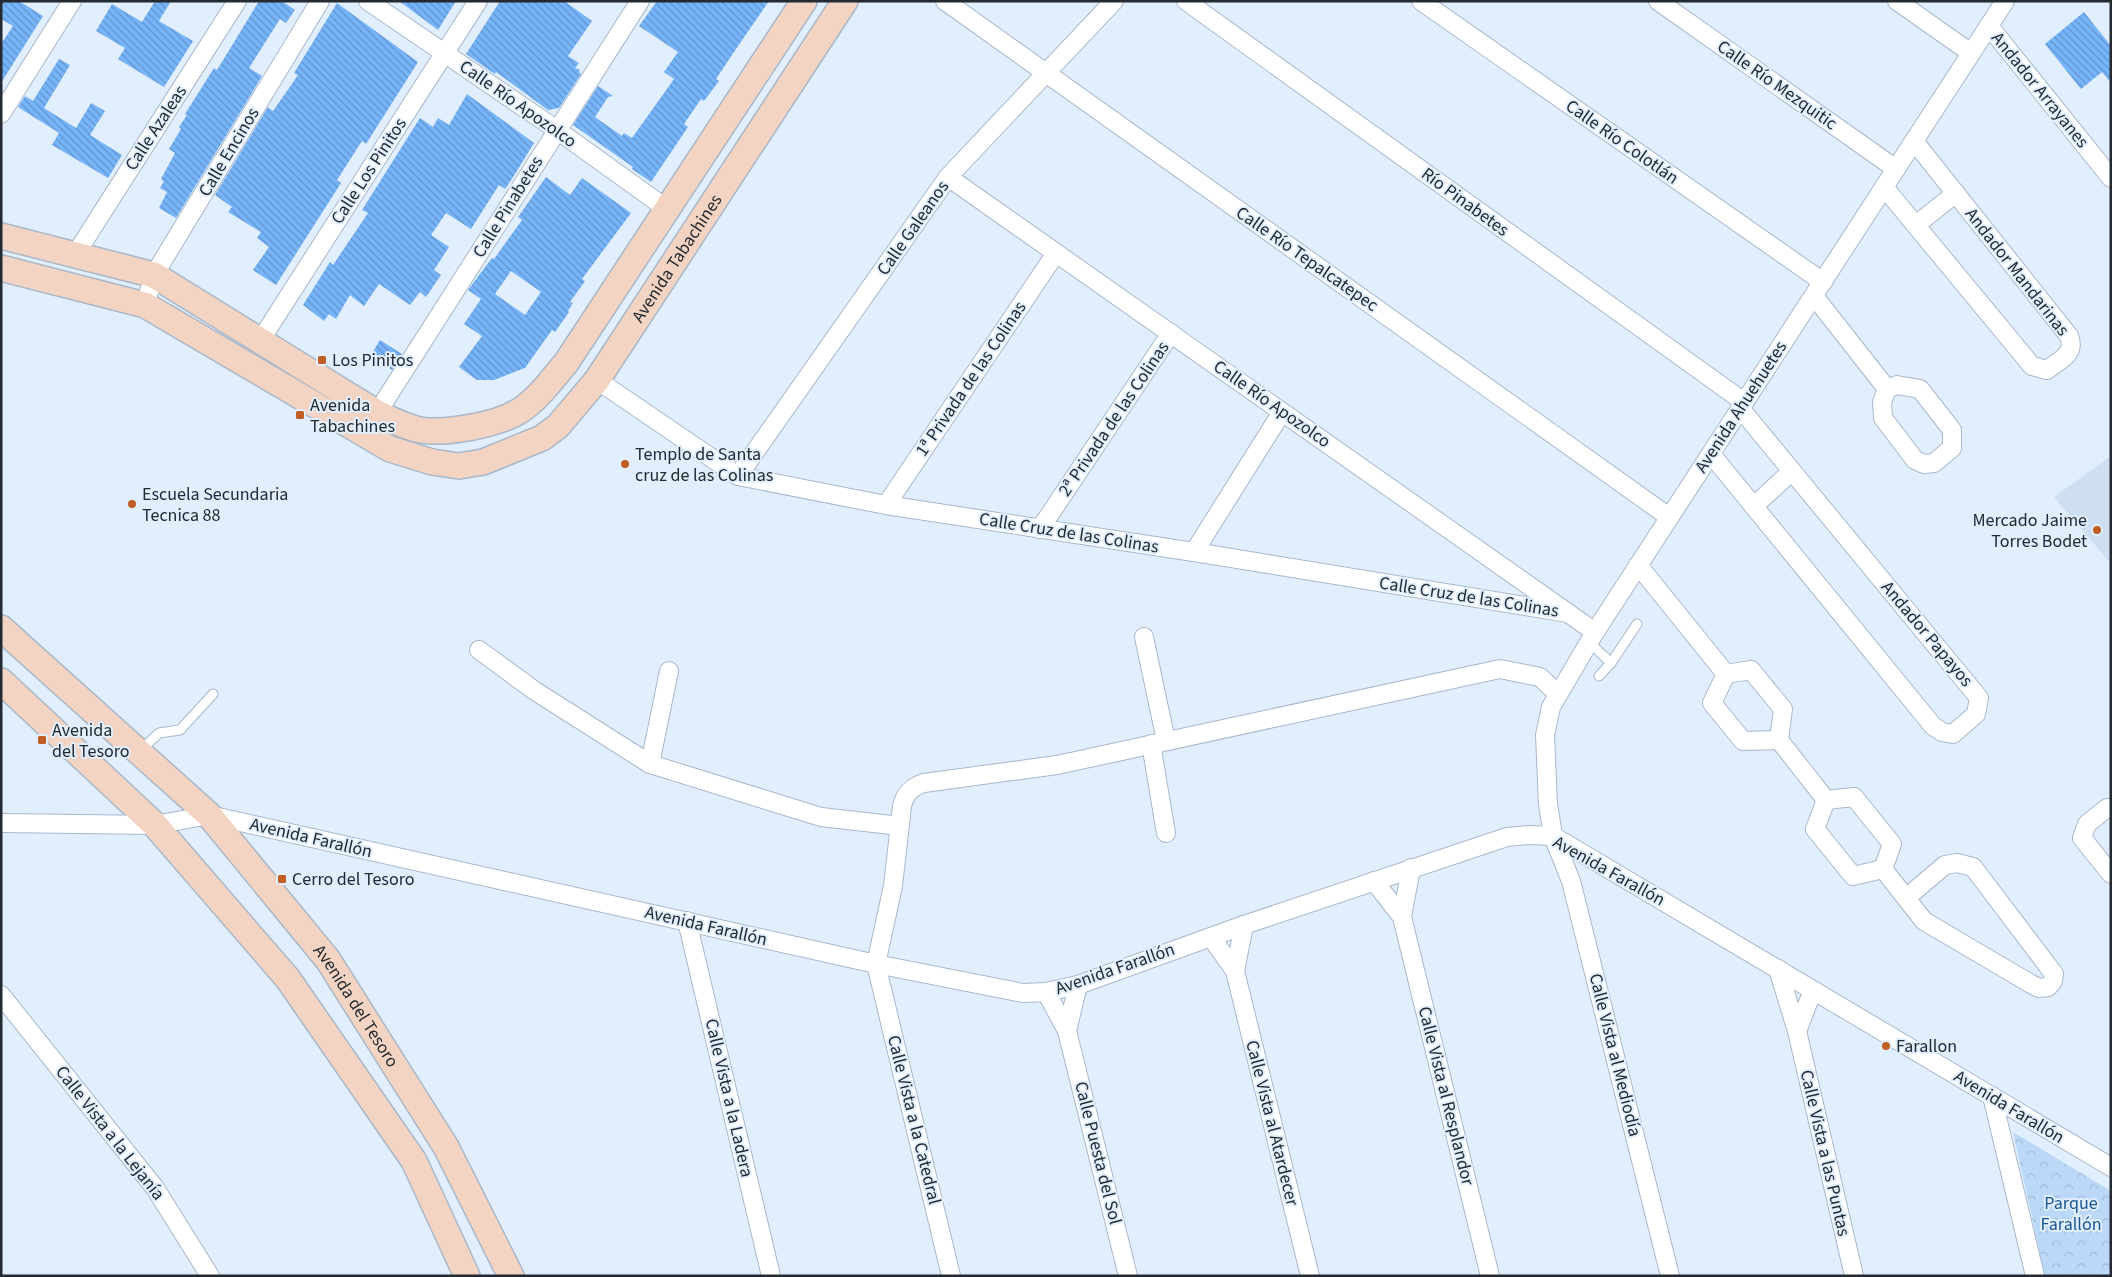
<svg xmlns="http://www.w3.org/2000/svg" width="2112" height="1277" font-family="'Source Sans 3',sans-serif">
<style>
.built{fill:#cfdff3}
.park{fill:url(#park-crowns)}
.building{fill:url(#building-back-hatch);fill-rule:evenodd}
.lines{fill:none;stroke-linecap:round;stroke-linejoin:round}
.lane-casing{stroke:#a8b8ca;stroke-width:11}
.street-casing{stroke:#a8b8ca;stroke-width:20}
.secondary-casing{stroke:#a8b8ca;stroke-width:28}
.lane{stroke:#fff;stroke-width:9}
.street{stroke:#fff;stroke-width:18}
.secondary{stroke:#f3d4c3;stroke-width:25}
.poi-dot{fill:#c05e23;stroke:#e1eefd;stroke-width:2}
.labels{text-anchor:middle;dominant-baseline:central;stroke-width:4;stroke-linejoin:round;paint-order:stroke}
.street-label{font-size:18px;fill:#242a31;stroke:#e1eefd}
.poi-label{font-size:18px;fill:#242a31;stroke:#e1eefd;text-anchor:start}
.park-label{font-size:18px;fill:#165694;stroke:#e1eefd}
</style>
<defs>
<pattern id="park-crowns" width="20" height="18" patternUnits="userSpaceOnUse" patternTransform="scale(1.25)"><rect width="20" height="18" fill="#bcd8f8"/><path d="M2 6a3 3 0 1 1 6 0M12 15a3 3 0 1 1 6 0" fill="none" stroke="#a1bad5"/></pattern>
<pattern id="building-back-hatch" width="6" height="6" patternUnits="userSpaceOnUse" patternTransform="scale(1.25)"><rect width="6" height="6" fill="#77b5fa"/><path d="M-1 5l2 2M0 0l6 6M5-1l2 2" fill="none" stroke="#6193cb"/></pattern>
</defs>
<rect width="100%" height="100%" fill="#e1eefd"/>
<polygon class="built" points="2111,456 2111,564 2054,497"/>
<polygon class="park" points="2013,1132 2111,1191 2111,1276 2045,1276"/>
<g class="building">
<polygon points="1,1 19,1 43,16 1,83 1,44 13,26 1,19"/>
<polygon points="155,1 171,1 159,21 193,41 164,87 118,59 125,48 96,31 112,4 142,22"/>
<polygon points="259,1 282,1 295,10 286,23 280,19 249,68 262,76 176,218 159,208 167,192 160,188 164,181 161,179 175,153 169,149 181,129 179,127 187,115 185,114 214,68 217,70"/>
<polygon points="399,1 456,1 438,30"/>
<polygon points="500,1 564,1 592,21 568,56 579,63 575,68 580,70 579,72 581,74 559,108 548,110 496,72 495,74 466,54"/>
<polygon points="657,1 769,1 736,49 716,79 719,81 704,101 701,99 684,124 688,127 651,182 632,169 633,167 573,125 598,86 613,96 608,97 595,117 622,136 624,133 632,138 674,79 664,72 678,52 639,26"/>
<polygon points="337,3 418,62 366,144 362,141 337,180 341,183 276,285 253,270 269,247 257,238 261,232 228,212 232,207 215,195 268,107 273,111 298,75 294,73"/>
<polygon points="2084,12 2111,46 2111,83 2102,72 2081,89 2045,44"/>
<polygon points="59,59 70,65 44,108 76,128 91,103 105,111 90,135 122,155 108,178 52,145 59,133 18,107 25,96 33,101"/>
<polygon points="467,94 534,143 515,174 505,189 499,185 471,229 446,213 431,235 449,247 434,270 441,275 426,297 420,292 410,305 379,284 364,306 350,295 336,319 329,314 324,321 303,305 320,278 330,262 333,265 368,213 362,210 420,118 433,127 438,118 449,125"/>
<path d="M546,177L570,195L582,178L631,213L582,279L585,281L570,302L573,303L568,311L569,312L555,332L552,330L525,368L494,380H477L459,367L482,336L464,324L481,299L468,290L492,258L494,259L522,220L518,217ZM511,271L541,292L525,315L495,294Z"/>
<polygon points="380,340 402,354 392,370 371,355"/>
</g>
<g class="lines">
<g class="lane-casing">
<g id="lane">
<polyline points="1589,642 1611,663 1637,624"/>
<polyline points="1599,676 1611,663"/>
<polyline points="139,752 159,733 180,730 213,694"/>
</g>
</g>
<g class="street-casing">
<g id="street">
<polyline points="368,1 557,130 667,209"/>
<polyline points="945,1 1669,517"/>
<polyline points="1186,1 1744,402"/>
<polyline points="1421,1 1823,282"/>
<polyline points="1658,1 1896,169"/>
<polyline points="1897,1 1971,53"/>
<polyline points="1989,26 2111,178"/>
<polyline points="1,114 72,1"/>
<polyline points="948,177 1595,632"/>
<path d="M1884,187L2032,366L2047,370C2061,359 2076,354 2069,336L1914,141"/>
<polyline points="1916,225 1956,193"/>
<polyline points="75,255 237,1"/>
<polyline points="1814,296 1887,389"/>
<polyline points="145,305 154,275 320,1"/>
<polyline points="260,341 478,1"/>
<polyline points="597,380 738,476 886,505 1194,552 1568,613"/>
<polygon points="1897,385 1920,389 1952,430 1952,448 1934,463 1924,464 1915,460 1883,418 1882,402 1887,389"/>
<polyline points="377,413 640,1"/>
<polyline points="1711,454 1933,726 1942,732 1953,734 1976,714 1979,698 1740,408"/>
<polyline points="738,476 948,177 1114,1"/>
<polyline points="886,505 1056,253"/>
<polyline points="1754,506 1792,471"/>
<polyline points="1040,529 1171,333"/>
<polyline points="1194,552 1282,412"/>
<polyline points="1638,565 1726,674"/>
<polyline points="1144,637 1166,741"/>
<polyline points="479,650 535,691 650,764 821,817 900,826"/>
<polyline points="1726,674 1751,670 1783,709 1779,740 1826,800"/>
<polyline points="1726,674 1712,703 1743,741 1779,740"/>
<polyline points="1151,744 1166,833"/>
<polyline points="650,764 669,671"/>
<polyline points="1826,800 1815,829 1853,876 1883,869"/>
<polyline points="1826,800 1854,797 1892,844 1883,869"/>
<polyline points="2111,808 2107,808 2087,824 2082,838 2111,874"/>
<polyline points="1,823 155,825 209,815 876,964 1023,993 1046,992 1078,985 1244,925 1507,837 1529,835 1553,836 2111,1167"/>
<polyline points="1883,869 1924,921 2031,984 2039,988 2048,987 2053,981 2054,974 1973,867 1957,863 1945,865 1906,898"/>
<polyline points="1374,881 1402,917 1490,1276"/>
<polyline points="1402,917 1411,868"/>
<polyline points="687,921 771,1276"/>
<polyline points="1211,937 1235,971 1310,1276"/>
<polyline points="1778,969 1797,1031 1854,1276"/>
<polyline points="1235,971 1244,925"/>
<polyline points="1046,992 1067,1031 1128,1276"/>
<polyline points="1,995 155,1188 210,1276"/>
<polyline points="1067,1031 1078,985"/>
<polyline points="1797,1031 1813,990"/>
<polyline points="1992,1096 2035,1276"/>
<path d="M951,1276L876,964L893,886L902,806C905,793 912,787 924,783L1057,765L1500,669L1540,677L1558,694"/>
<polyline points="1670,1276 1571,881 1553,836 1548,804 1545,735 1551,707 1595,632 2005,1"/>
</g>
</g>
<g class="secondary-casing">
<g id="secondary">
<path d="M1,236L154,275L377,413C390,419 405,427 420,430C447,434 498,425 521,410C539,398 552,379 566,363L804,1"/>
<path id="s1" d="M1,268L145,305L390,449L432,462L459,466L483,462L542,438L558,426L597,380L845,1"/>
<path id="s2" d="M1,628L209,815L328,960L446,1147L511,1276"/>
<polyline points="1,681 155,825 288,979 414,1161 467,1276"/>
</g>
</g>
<use href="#lane" class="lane"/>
<use href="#street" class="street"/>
<use href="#secondary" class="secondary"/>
</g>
<g class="poi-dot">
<rect x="317" y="355" width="10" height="10" rx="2.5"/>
<rect x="295" y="410" width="10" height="10" rx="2.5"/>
<circle cx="625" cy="464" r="5"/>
<circle cx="132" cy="504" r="5"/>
<circle cx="2097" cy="530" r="5"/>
<rect x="37" y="735" width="10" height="10" rx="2.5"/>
<rect x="277" y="874" width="10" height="10" rx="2.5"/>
<circle cx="1886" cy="1046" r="5"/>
</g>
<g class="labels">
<g class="street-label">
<text transform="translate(1777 85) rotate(35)">Calle Río Mezquitic</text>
<text transform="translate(2040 90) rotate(51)">Andador Arrayanes</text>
<text transform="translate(518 104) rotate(35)">Calle Río Apozolco</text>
<text transform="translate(156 128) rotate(-57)">Calle Azaleas</text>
<text transform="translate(1622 142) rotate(35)">Calle Río Colotlán</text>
<text transform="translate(229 152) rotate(-59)">Calle Encinos</text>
<text transform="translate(369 171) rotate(-57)">Calle Los Pinitos</text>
<text transform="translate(1465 202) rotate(36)">Río Pinabetes</text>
<text transform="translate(508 207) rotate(-58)">Calle Pinabetes</text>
<text transform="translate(913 228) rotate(-55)">Calle Galeanos</text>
<text stroke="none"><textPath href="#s1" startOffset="818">Avenida Tabachines</textPath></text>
<text transform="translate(1307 259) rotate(35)">Calle Río Tepalcatepec</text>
<text transform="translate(2017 272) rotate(52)">Andador Mandarinas</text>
<text transform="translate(971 379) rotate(-56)">1ª Privada de las Colinas</text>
<text transform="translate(1272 404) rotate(35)">Calle Río Apozolco</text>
<text transform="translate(1741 407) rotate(-57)">Avenida Ahuehuetes</text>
<text transform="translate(1114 419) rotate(-56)">2ª Privada de las Colinas</text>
<text transform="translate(1069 533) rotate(9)">Calle Cruz de las Colinas</text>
<text transform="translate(1469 597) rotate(9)">Calle Cruz de las Colinas</text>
<text transform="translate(1927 634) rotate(50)">Andador Papayos</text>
<text transform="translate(311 838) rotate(13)">Avenida Farallón</text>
<text transform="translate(1609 871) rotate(29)">Avenida Farallón</text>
<text transform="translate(706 926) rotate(13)">Avenida Farallón</text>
<text transform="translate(1115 969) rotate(-19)">Avenida Farallón</text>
<text stroke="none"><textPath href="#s2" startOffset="521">Avenida del Tesoro</textPath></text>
<text transform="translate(1615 1055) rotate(76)">Calle Vista al Mediodía</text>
<text transform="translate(1446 1096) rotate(76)">Calle Vista al Resplandor</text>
<text transform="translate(729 1098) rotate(77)">Calle Vista a la Ladera</text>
<text transform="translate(2009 1107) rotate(31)">Avenida Farallón</text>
<text transform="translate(914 1120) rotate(76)">Calle Vista a la Catedral</text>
<text transform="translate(1272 1123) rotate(76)">Calle Vista al Atardecer</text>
<text transform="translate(110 1133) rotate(52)">Calle Vista a la Lejanía</text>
<text transform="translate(1098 1153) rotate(76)">Calle Puesta del Sol</text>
<text transform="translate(1825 1153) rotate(77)">Calle Vista a las Puntas</text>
</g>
<g class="poi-label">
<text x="332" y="360">Los Pinitos</text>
<text x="310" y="405">Avenida<tspan x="310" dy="21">Tabachines</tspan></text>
<text x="635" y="454">Templo de Santa<tspan x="635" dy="21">cruz de las Colinas</tspan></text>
<text x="142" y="494">Escuela Secundaria<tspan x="142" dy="21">Tecnica 88</tspan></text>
<text x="2087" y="520" text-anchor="end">Mercado Jaime<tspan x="2087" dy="21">Torres Bodet</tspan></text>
<text x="52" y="730">Avenida<tspan x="52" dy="21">del Tesoro</tspan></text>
<text x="292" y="879">Cerro del Tesoro</text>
<text x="1896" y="1046">Farallon</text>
</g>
<g class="park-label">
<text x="2071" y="1203">Parque<tspan x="2071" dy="21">Farallón</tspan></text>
</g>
</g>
<rect width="2112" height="1277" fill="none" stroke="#242a31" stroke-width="5"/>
</svg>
